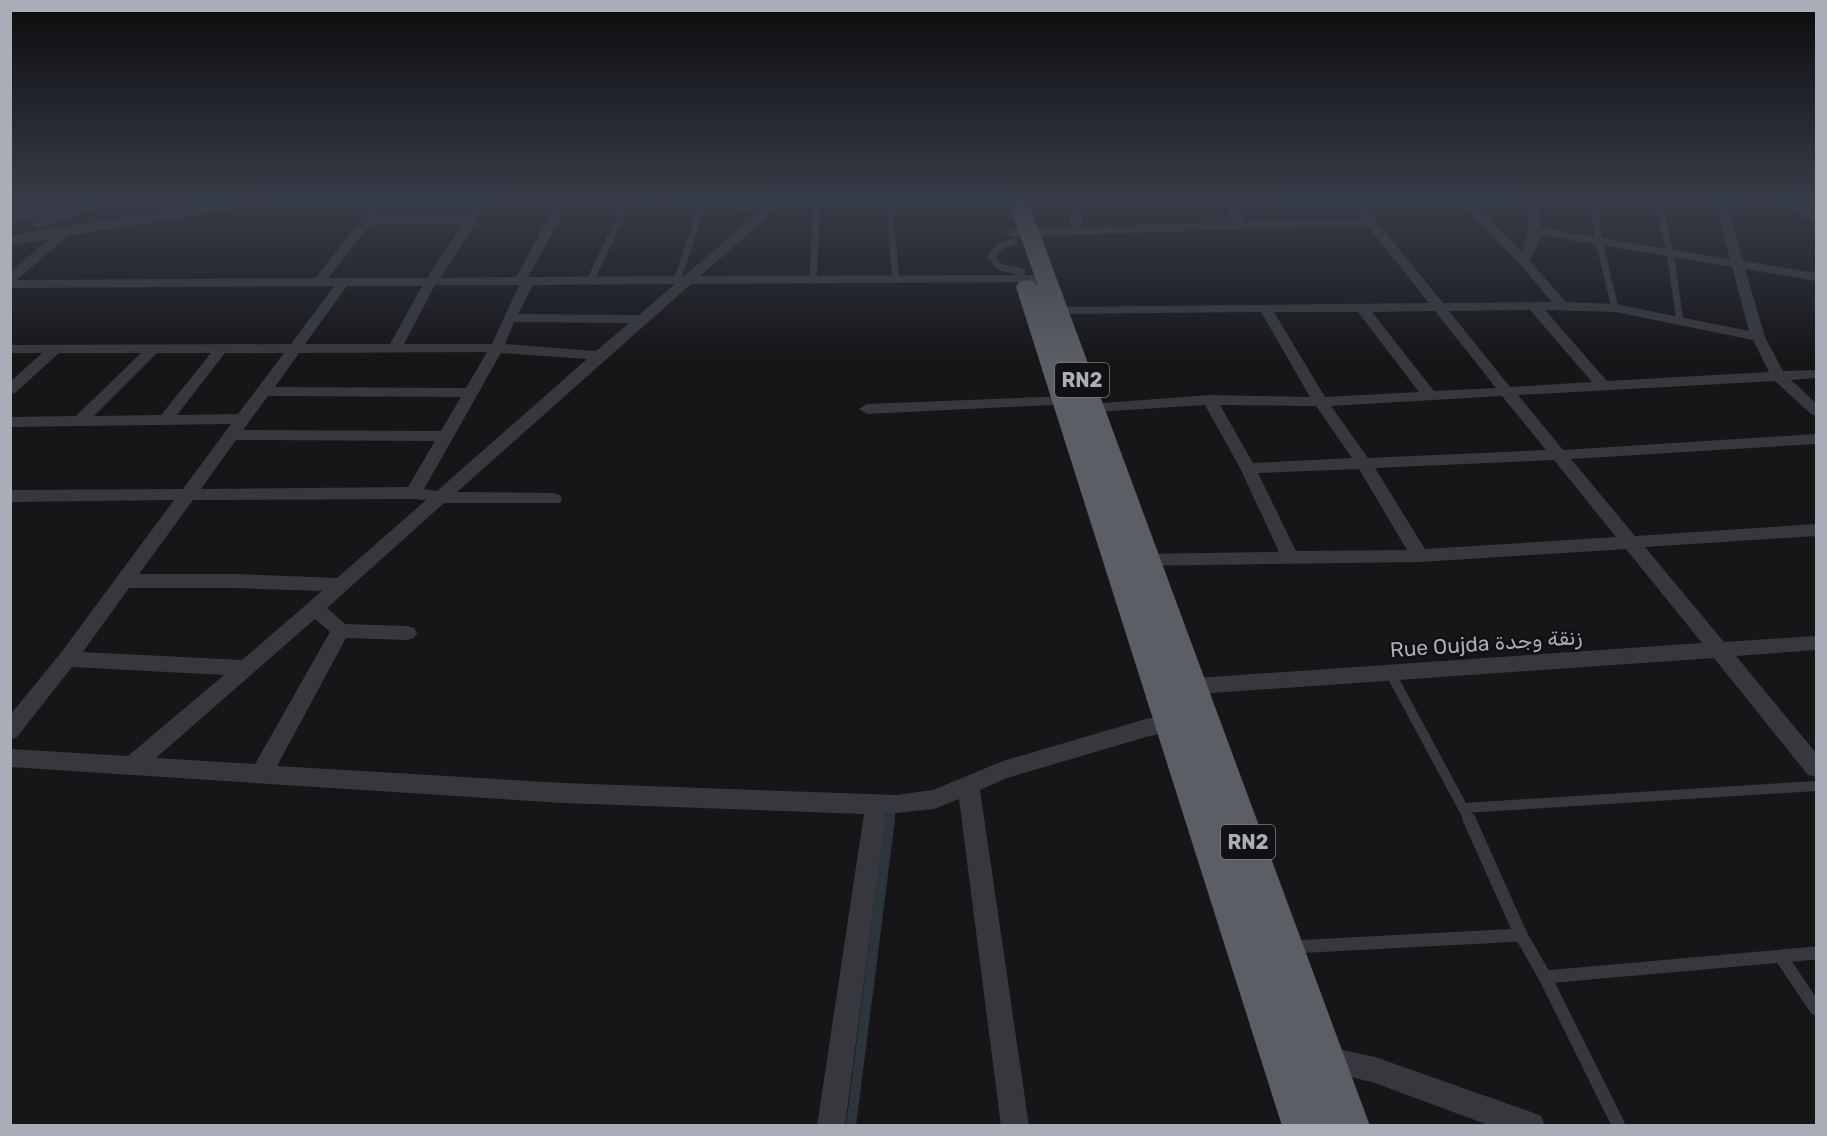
<svg xmlns="http://www.w3.org/2000/svg" width="1827" height="1136" font-family="Rubik,Vazirmatn,sans-serif">
<style>
.lines{fill:none;stroke-linecap:round;stroke-linejoin:round}
.stream-far1{stroke:#2c353c;stroke-width:8}
.stream{stroke:#2c353c;stroke-width:10}
.service-far2{stroke:#37383d;stroke-width:7}
.service-far1{stroke:#37383d;stroke-width:10}
.service{stroke:#37383d;stroke-width:13}
.minor{fill:#37383d;fill-rule:evenodd}
.tertiary{fill:#37383d;fill-rule:evenodd}
.trunk{fill:#5b5e65;fill-rule:evenodd}
.labels{text-anchor:middle;dominant-baseline:central;stroke-width:5;stroke-linejoin:round;paint-order:stroke}
.shield{fill:#111113;stroke:#7b7e86;stroke-width:1.5}
.shield-label{font-size:20px;font-weight:bold;fill:#a8adb8}
.street-label{font-size:21px;fill:#a8adb8;stroke:#111113}
</style>
<rect width="100%" height="100%" fill="#161618"/>
<g class="lines">
<polyline class="stream-far1" points="890,821 892,807"/>
<polyline class="stream" points="851,1126 890,819"/>
<g class="service-far2">
<polyline points="543,201 774,207"/>
<polyline points="889,201 896,280"/>
<polyline points="1593,201 1599,241 1615,308"/>
<polyline points="1658,201 1670,253 1680,321"/>
<polyline points="368,220 470,221"/>
<polyline points="1014,241 999,247 991,257 1000,267 1022,272"/>
<polyline points="677,280 704,201"/>
<polyline points="813,280 817,201"/>
<polyline points="590,281 628,201"/>
</g>
<g class="service-far1">
<polyline points="1391,674 1470,821"/>
<polyline points="1464,808 1816,786"/>
</g>
<g class="service">
<polyline points="1469,819 1521,935 1545,977 1619,1126"/>
<polyline points="1292,947 1521,935"/>
<polyline points="1781,957 1816,1009"/>
<polyline points="1545,977 1816,953"/>
</g>
<g class="minor">
<path d="M377,201H389L328,278H427L478,201H490L440,278L516,277L558,201H570L528,277L684,276L773,201H786L700,276L1051,275L1052,278L1051,281L1046,282L691,284L457,492L554,493L560,495L562,499L560,503H444L327,608L345,624L407,626L414,628L417,633L414,638L407,640L346,638L277,766L563,783L896,795L933,790L1003,761L1146,719L1179,713L1186,716L1189,722L1186,728L1146,737L1007,778L980,790L1029,1126H1001L959,799L934,809L886,814L845,1126H817L864,814L563,803L10,767V749L128,756L224,675L72,667L17,737L10,740V715L60,654L174,500L10,502V490L183,489L231,424L10,427V417L76,416L141,353H59L15,393L10,394V382L42,353H10V345L291,344L334,286L10,288V272L61,229L65,228L71,232L69,235L17,280L315,278ZM675,284L639,315L518,314L533,285ZM435,285H519L492,344H404ZM347,286H422L390,344H305ZM514,322L629,323L596,351L505,344ZM487,352L466,388L275,387L299,353ZM157,353H211L161,415L94,416ZM225,353H284L238,414L177,415ZM501,353L587,359L437,491L424,489ZM268,396L461,397L441,431L243,430ZM236,440L435,441L408,487L201,489ZM413,499L426,500L337,578L235,574H139L193,500ZM129,588H235L322,591L242,660L83,652ZM315,619L330,632L255,764L156,758Z"/>
<path d="M1073,201H1085L1081,227L1233,222L1222,201H1234L1245,222L1361,218L1348,201H1360L1443,303L1552,302L1519,263L1459,201H1472L1522,252L1528,232L1527,201H1539L1541,228L1730,259L1714,201H1816L1815,203L1801,205L1816,216V225L1787,206L1728,209L1743,261L1816,273V281L1745,269L1765,337L1783,371L1816,370V378L1791,380L1816,403V416L1811,414L1775,381L1518,395L1563,450L1816,434V444L1571,459L1635,536L1816,524V536L1645,547L1724,642L1816,636V650L1736,656L1816,753V777L1808,775L1714,658L1182,695L1175,693L1172,687L1175,681L1182,679L1702,643L1626,549L1420,562L1135,566L1129,565L1126,560L1129,555L1135,554L1279,552L1240,468L1205,405L1081,413L1073,408L1076,405L1210,395L1310,397L1261,312L1057,314L1050,310L1052,307L1429,303L1367,225L1011,237L1005,233L1011,229L1069,227ZM1540,235L1732,267L1749,331L1615,304L1566,302L1529,260L1537,246ZM1530,310L1592,382L1510,387L1449,311ZM1545,310L1615,312L1753,340L1769,372L1607,381ZM1435,311L1496,388L1434,391L1372,312ZM1274,312H1358L1419,392L1325,397ZM1502,396L1546,450L1368,458L1331,406ZM1220,405L1316,406L1352,458L1253,463ZM1554,460L1616,537L1425,549L1375,468ZM1359,469L1407,550L1296,551L1258,473Z"/>
<polygon points="1066,396 1071,398 1074,401 1071,404 867,414 859,409 867,404"/>
<polygon points="1324,1046 1375,1057 1531,1112 1541,1116 1545,1126 1491,1126 1375,1083 1315,1068 1311,1059 1315,1050"/>
</g>
<g class="tertiary">
<polygon points="93,201 115,201 113,204 38,228 31,224 33,221 44,217 10,223 10,214 53,207 58,208 60,212"/>
<polygon points="232,201 268,201 261,205 10,245 10,235"/>
</g>
<polygon class="trunk" points="1008,201 1028,201 1370,1126 1282,1126 1016,287 1019,282 1027,280 1035,282 1038,286"/>
</g>
<linearGradient id="sky" x2="0" y2="1"><stop stop-color="#0c0c0d"/><stop offset="0.56" stop-color="#363c48"/><stop offset="1" stop-color="#363c48" stop-opacity="0"/></linearGradient>
<rect width="1827" height="360" fill="url(#sky)"/>
<g class="labels">
<g class="shield">
<rect x="1055" y="363" width="54" height="34" rx="4.5"/>
<rect x="1221" y="825" width="54" height="34" rx="4.5"/>
</g>
<g class="shield-label">
<text x="1082" y="380">RN2</text>
<text x="1248" y="842">RN2</text>
</g>
<g class="street-label">
<text transform="translate(1486 643) rotate(-4)">Rue Oujda زنقة وجدة</text>
</g>
</g>
<rect width="1827" height="1136" fill="none" stroke="#a8adb8" stroke-width="24"/>
</svg>
